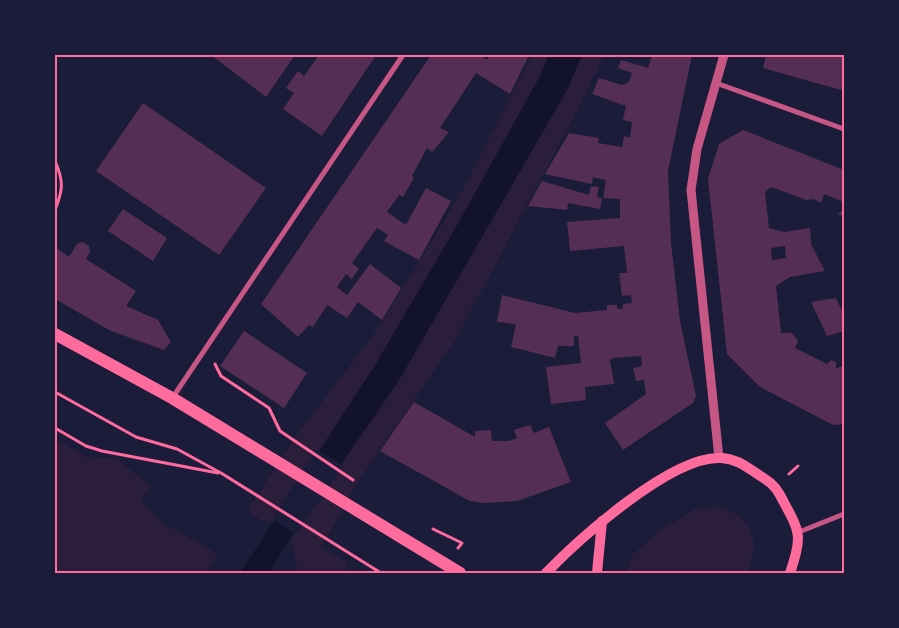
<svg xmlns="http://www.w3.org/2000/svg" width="899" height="628" font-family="Quicksand,sans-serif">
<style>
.green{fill:#2a1e3b}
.water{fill:#12122b}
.pier{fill:#1b1b3a}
.building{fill:#542f53;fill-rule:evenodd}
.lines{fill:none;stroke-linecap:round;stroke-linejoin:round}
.path{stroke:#ff6b9d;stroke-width:3}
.minor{stroke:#c65784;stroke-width:5}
.tertiary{stroke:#c65784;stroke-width:9}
.secondary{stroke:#ff6b9d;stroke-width:10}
.primary{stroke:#ff6b9d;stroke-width:12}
.neatline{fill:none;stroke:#ff6b9d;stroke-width:2}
</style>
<rect width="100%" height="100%" fill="#1b1b3a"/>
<g class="green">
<polygon points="532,55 549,55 539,78 459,222 374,367 273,522 260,520 248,510 296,436 374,334 456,202"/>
<polygon points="582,55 604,55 577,111 456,339 361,477 321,548 348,563 344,573 298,573 291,537 399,380 567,90"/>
<polygon points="55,439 90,459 116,458 150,486 141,500 164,524 218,554 207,573 55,573"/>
<path d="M723,507C752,519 763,546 745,573H626L632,555L658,532L696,508Z"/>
</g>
<polygon class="water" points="549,55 582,55 567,90 399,380 291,537 269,573 240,573 374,367 459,222 539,78"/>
<polygon class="pier" points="317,449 343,466 296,534 272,519"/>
<g class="building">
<polygon points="211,55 295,55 266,97"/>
<polygon points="319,55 376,55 322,136 283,109 294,93 286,88 298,71 304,76"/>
<polygon points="431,55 479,55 487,60 489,55 529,55 510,94 476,73 440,128 449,132 432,152 427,148 412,176 414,178 403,197 399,195 387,212 406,225 426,188 451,201 419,260 384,241 388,235 377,228 352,263 359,269 352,279 346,274 337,287 347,295 370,264 401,288 382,320 358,302 347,318 327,305 313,327 309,325 298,337 261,304"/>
<polygon points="652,55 692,55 668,171 671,243 680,321 696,396 693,403 623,450 605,423 646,394 644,380 636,381 633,368 642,366 641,356 613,358 610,360 614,384 585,387 586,400 551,404 546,367 581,363 578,336 574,336 574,346 558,346 555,358 511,347 516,324 497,322 502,295 575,313 607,310 607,305 617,305 617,309 623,309 623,304 632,303 631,295 622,296 619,273 627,273 624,246 570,251 567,222 620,218 620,199 603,198 606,180 593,177 592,184 545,174 569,133 599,138 598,143 622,147 624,136 630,138 632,122 623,120 626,106 592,94 599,78 622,85 629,82 632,73 618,68 621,60 648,68"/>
<polygon points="766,55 844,55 844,79 841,90 763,68"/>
<polygon points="143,103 266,188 219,255 96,171"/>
<path d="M743,130L844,170V202L824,194L821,203L814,199L806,200L771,187L765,192L769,228L784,232L810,228L811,244L825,271L790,277L776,286L781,333H792L798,341L795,348L827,364L831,360L836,362V368L844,366V424L833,425L760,387L727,354L708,179L719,144ZM785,246L786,258L772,260L771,248Z"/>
<polygon points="542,181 589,195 591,186 599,187 597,197 602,198 600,209 568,203 567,210 528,206"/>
<polygon points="123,209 167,238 153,261 108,231"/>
<polygon points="844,209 844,217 838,214"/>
<polygon points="83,242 89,246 90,252 86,259 136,291 126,306 158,320 171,342 164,350 111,331 55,299 55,247 69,257 77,244"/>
<polygon points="836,298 844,315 844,331 827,336 811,302"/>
<polygon points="244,331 307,373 284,408 220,366"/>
<polygon points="414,402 475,437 475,431 491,430 492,441 509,441 517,438 514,430 530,425 534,433 549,427 571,482 517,501 484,503 470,501 380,451"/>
</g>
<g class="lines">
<g class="path">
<path d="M55,210C63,190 64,181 55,161"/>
<polyline points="215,364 221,376 269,408 280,431 353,480"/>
<polyline points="55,392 136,437 177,449 221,473 381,573"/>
<polyline points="55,428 86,446 102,451 218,473"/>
<polyline points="789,474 798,466"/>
<polyline points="433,529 462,543 458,548"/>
</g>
<g class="minor">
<polyline points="716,83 844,129"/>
<polyline points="173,397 403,55"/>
<polyline points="799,532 844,514"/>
</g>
<polyline class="tertiary" points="719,458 691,190 697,149 724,55"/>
<g class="secondary">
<path d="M546,573C579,539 672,455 721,458C736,459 744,465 756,473C767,480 774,484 780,495C799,531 804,533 790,573"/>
<polyline points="597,573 602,521"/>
</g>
<polyline class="primary" points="55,334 172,398 460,573"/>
</g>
<rect width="899" height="628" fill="none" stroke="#1b1b3a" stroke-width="112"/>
<rect x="56" y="56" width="787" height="516" class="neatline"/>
</svg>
